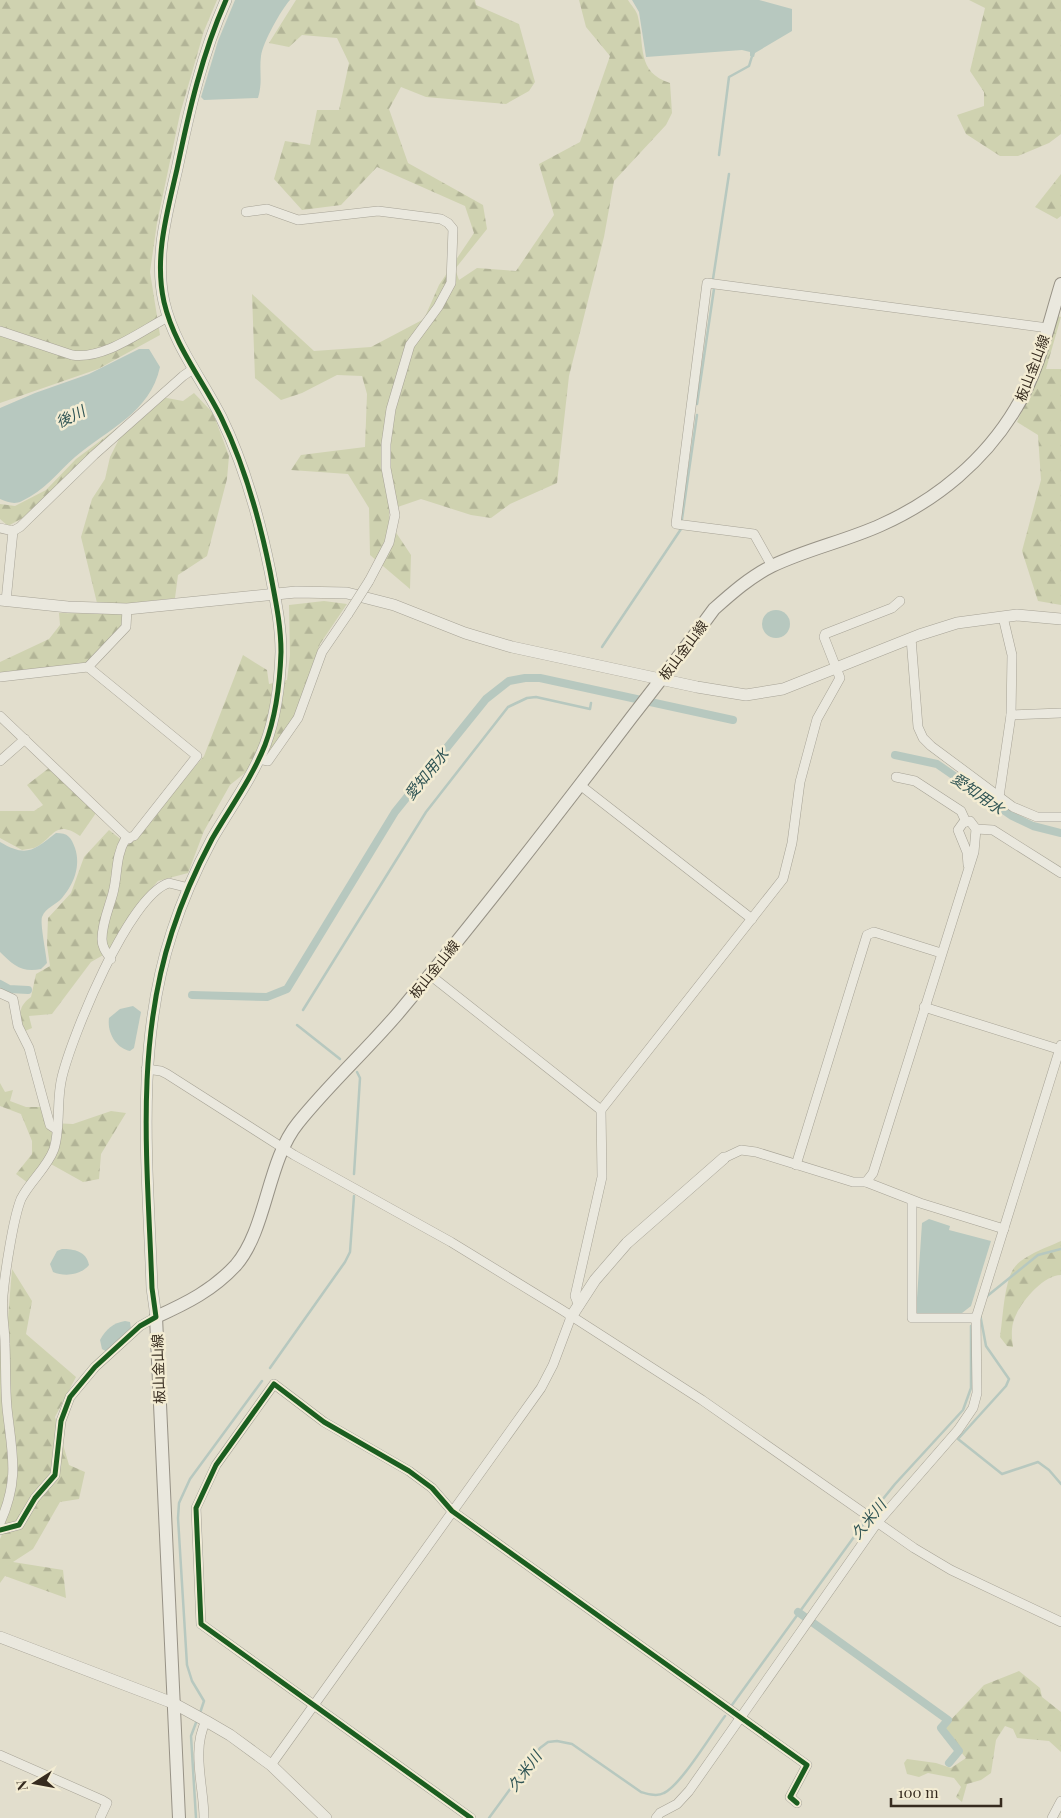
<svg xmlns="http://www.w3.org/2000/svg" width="1061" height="1818" font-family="'Playfair Display','Noto Sans JP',serif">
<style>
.forest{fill:url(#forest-firs)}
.water{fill:#b7c8bf}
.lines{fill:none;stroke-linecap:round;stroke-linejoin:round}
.stream{stroke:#b7c8bf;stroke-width:2.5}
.canal{stroke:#b7c8bf;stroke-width:8}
.minor-casing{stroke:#a7a396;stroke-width:10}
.tertiary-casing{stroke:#a7a396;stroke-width:12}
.secondary-casing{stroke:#979286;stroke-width:14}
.minor{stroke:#eae8de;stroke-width:9}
.tertiary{stroke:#eae8de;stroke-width:11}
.secondary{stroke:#eae8de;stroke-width:12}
.minor-bridge-casing{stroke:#a7a396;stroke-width:10;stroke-linecap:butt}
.minor-bridge{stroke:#eae8de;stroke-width:9}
.cycleway-casing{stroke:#f3ecd3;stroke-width:8}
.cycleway{stroke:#1b5e20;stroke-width:5}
.labels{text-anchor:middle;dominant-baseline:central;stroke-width:5;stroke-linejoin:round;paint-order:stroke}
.street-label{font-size:14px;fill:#362b1f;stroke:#f3ecd3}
.water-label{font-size:15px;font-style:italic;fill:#2f5454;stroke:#f3ecd3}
</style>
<defs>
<pattern id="forest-firs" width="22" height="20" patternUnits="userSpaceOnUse" patternTransform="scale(1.25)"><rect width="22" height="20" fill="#cfd2b0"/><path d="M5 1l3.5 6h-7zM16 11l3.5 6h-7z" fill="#b2b497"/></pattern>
</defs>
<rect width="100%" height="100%" fill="#e2decd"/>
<g class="forest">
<polygon points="0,0 217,0 204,31 180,114 157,223 150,272 160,335 98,369 0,403"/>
<path d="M296,0H475L476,5L519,24L535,82L529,91L506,104L426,97L401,87L389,109L408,163L483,205L487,229L455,269L459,280L477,268L516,271L554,215L539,164L580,142L610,56L586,27L579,0H628C631,5 637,11 638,17C645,46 636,72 670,83L672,113L666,125L614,181L604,237L569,376L557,483L510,504L491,518L471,515L421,499L389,510V522L411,555L410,589L370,555L369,508L348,474L291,470L301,455L365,447L367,394L362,376L337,375L302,393L281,400L255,378L252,294L314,351L371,347L424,319L439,285L474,233L465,206L377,167L341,205L302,210L274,179L285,141L310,145L317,110H339L349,63L337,38L302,35L289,47L269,43Z"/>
<polygon points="969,0 1061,0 1061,134 1049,143 1018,156 1000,156 966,134 957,115 984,106 984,92 970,71 985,8"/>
<polygon points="1061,174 1061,216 1057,219 1035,207"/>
<polygon points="1057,316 1061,317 1046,369 1061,369 1061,605 1038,601 1022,551 1041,480 1038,435 1017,422 1036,380"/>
<polygon points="194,393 213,413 229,456 227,479 207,556 178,575 175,598 116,605 97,603 81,537 92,499 105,479 110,457 120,437 30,514 8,526 0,519 0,504 15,506 46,490 76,459 116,429 140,415 156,396 183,401"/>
<path d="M324,601L347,604L320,644L294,717L271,752L230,785L204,831L188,873L158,881L135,907L112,950L91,962L52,1014L29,1016L32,1028L25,1031C19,1016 17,1007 31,997L36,974L50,966L47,945L48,918L71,893L84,857L109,830L128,845L204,756L243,655L267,670L269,684L287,680L290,655L289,605Z"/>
<polygon points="59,613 123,614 125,624 91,662 0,675 0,662 49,639 60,625"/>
<path d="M49,768L96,813L80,836C54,818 54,839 34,848C30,849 26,849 22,850L0,838V811H34L43,805L27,785Z"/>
<polygon points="0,1083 5,1092 13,1090 10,1101 26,1107 41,1107 53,1123 73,1124 111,1111 126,1113 101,1154 99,1179 83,1182 49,1163 38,1168 28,1183 16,1174 32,1154 32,1141 21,1114 0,1106"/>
<path d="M1061,1241V1275C1042,1275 1017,1306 1013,1323C1011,1331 1012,1340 1013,1347L1007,1346L1000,1337C1003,1319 1004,1282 1014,1268C1022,1256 1048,1247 1061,1241Z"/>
<polygon points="12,1269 32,1301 26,1334 76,1377 55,1417 69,1465 85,1472 79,1499 60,1502 33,1549 13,1562 63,1570 66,1598 5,1576 0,1583 0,1539 6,1525 0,1523 0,1320 8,1318"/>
<polygon points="1019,1671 1040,1688 1042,1697 1061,1712 1061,1752 1049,1741 1017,1738 1013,1729 1005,1726 996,1740 991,1773 981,1780 967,1784 962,1802 956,1797 961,1787 954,1778 928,1773 919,1777 907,1774 904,1763 907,1759 936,1763 951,1768 966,1758 942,1729 984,1685"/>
</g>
<g class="water">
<path d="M235,0H290C281,10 263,42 261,56C259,72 263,81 258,98L204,100L201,97L218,41Z"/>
<polygon points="632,0 759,0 792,9 792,31 755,53 754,57 750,56 750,52 742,50 646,57 639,12"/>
<path d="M139,349H149L160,367C150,413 108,429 75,457C58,472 44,491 22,501C14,505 8,502 0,499V408L35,393L89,374Z"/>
<circle cx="776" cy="624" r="14"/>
<path d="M56,833C68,833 71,837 75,848C81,866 74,884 62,898C56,905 46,907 42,917C40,924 46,952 47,963L41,969C22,973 13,965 0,952V842C27,858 34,850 56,833Z"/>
<path d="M133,1006L141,1012L134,1048L130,1051C116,1048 107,1033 109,1018L120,1009Z"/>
<polygon points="929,1219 950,1226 949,1230 991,1241 971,1306 962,1313 916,1313 922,1223"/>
<path d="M62,1249C74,1249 86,1251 89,1265C81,1275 65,1277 53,1272L50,1264L57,1251Z"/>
<path d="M125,1321L130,1322L131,1329L107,1352L102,1349L100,1340C106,1329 113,1323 125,1321Z"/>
</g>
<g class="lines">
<g class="stream">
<polyline points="719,155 729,77 749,66 753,53"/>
<polyline points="713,279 729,174"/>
<polyline points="697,404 714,289"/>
<polyline points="682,519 697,415"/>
<polyline points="602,647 681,529"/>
<polyline points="303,1010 426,812 508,707 527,698 536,697 590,709 591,703"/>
<polyline points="297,1025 340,1059"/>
<polyline points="354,1174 360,1078 357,1072"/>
<polyline points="986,1297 1038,1255 1061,1249"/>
<polyline points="980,1314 986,1346 1009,1379 1006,1386 958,1439 1002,1474 1038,1462 1049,1470 1061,1484"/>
<polyline points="270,1368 345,1262 350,1252 354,1196"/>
<polyline points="870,1515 895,1484 963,1410 971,1388 971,1326"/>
<polyline points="732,1705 867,1519"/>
<polyline points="200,1713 204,1701 192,1681 187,1665 178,1518 179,1503 190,1479 262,1381"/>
<polyline points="196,1818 191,1736 197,1720"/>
<path d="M489,1818L540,1748L548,1742L557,1741L572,1744L641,1792C648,1794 657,1797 664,1793C681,1785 712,1733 725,1716"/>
</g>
<g class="canal">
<polyline points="895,755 937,764 1012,816 1033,826 1061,833"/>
<polyline points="0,984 9,989 28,990"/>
<polyline points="192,995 267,997 287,989 395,812 486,699 509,681 525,678 540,678 733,720"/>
<polyline points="798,1612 948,1720 941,1728 959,1751 949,1763"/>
</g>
<g class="minor-casing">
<g id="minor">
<polyline points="246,212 267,209 298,220 378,211 441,219 448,223 453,229 451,283 438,307 410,345 391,409 386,444 386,468 395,515 389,543 369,581"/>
<path d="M0,331L72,355C104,360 141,331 168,317"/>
<polyline points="0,528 13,531 20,527 94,455 183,376 193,369"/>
<polyline points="772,566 754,534 676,524 707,283 1048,328"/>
<polyline points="6,601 13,531"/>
<polyline points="911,638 918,727 923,738 931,746 1013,807 1037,817 1061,817"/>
<path d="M88,667L197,756L134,836L126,838C115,856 118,874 113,893C109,908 102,923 102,939C102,947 106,952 111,959"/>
<polyline points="0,677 88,667 126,627 127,609"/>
<polyline points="1011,715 1061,713"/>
<polyline points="0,716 129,839"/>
<polyline points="259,759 268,761 298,718 322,652 348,614"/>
<polyline points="0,761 25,739"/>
<polyline points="896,777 915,781 961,811 966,822"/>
<polyline points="580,785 752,919"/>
<polyline points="999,797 1011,715 1012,655 1003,617"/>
<polyline points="976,829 993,830 1061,873"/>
<polyline points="430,975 601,1110"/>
<polyline points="0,993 13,999 18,1026 29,1048 50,1125 56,1129"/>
<polyline points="924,1007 1061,1050"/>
<polyline points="146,1069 161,1071 167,1074 294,1155 451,1242 562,1310 702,1400 914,1548 951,1570 1061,1622"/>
<polyline points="724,1158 741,1150 756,1152 853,1182 866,1182 920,1203 1004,1229"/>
<polyline points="796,1165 867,935 874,932 941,953"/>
<polyline points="866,1182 873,1173 974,852 976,829 970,821 963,823 958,830 967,852 968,865"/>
<polyline points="912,1201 912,1318 976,1318"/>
<polyline points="579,1306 575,1296 602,1177 601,1110 783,879 792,843 800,782 817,719 840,678 824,637 825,634 892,608 900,601"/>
<path d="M0,1523C20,1478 12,1454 7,1408C5,1387 6,1366 5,1344C5,1328 1,1312 3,1295C5,1273 13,1219 21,1199C30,1181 47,1168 54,1149C61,1127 56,1100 62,1077C72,1036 129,895 169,883L189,888"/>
<polyline points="0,1530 19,1525 35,1498 55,1475 61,1421 70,1397 95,1367 140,1326 156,1317"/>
<polyline points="0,1755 102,1800 107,1803 100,1818"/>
<polyline points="271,1765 541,1388 553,1365 571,1317"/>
<path d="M204,1818C204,1787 191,1750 206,1721"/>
<polyline points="471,1818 201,1624 196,1508 216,1465 274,1384 324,1422 409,1471 432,1488 452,1511 807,1765 790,1797 797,1803"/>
<polyline points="656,1818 660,1813 677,1804 689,1791 877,1523 958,1430 973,1408 977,1393 976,1318 1061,1045"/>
<polyline points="1052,1818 1061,1801"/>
</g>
</g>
<g class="tertiary-casing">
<g id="tertiary">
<polyline points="0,600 68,607 127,609 296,592 347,593 394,605 465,633 512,647 697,687 746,695 783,689 919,635 957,623 1017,615 1061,619"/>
<path d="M156,1317L152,1288C148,1169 134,1048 172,932C182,901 196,869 212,839C230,808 252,778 265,745C276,716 280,682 281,652C281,624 275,598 270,571C259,517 245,466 221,417C202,379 174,345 164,302C154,257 167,213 177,169C189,111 202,54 226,0"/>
<polyline points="571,1317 595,1280 627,1243 724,1158"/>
<polyline points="0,1637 173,1703 206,1721 230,1735 271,1765 326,1818"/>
</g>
</g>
<g class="secondary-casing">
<path id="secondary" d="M179,1818L156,1317C187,1303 213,1290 236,1265C267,1229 267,1161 298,1123C330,1083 368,1049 400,1011C480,915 556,817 631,718C659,682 687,646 714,609C732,593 750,577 772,566C807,549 846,541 881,525C937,500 985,460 1016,408C1038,373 1049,323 1061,284"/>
</g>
<use href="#minor" class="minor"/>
<use href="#tertiary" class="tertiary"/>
<use href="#secondary" class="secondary"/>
<g class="minor-bridge-casing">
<polyline id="minor-bridge" points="348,614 369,581"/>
</g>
<use href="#minor-bridge" class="minor-bridge"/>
<g class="cycleway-casing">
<g id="cycleway">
<path d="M0,1530L19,1525L35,1498L55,1475L61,1421L70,1397L95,1367L140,1326L156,1317L152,1288C148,1169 134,1048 172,932C182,901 196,869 212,839C230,808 252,778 265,745C276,716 280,682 281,652C281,624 275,598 270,571C259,517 245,466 221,417C202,379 174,345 164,302C154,257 167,213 177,169C189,111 202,54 226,0"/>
<polyline points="471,1818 201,1624 196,1508 216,1465 274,1384 324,1422 409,1471 432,1488 452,1511 807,1765 790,1797 797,1803"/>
</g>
</g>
<use href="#cycleway" class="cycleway"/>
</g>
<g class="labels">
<g class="street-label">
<text transform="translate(1032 368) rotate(-69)">板山金山線</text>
<text transform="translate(683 650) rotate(-53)">板山金山線</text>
<text transform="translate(434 969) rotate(-51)">板山金山線</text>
<text transform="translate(158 1369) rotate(-92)">板山金山線</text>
</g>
<g class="water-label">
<text transform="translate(70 416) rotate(-26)">後川</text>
<text transform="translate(426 774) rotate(-51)">愛知用水</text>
<text transform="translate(978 793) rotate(35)">愛知用水</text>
<text transform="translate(868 1519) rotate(-51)">久米川</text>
<text transform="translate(524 1771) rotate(-53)">久米川</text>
</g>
</g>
<g transform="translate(35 1783) rotate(259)" stroke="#f3ecd3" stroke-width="4" paint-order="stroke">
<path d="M0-4L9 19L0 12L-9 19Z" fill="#362b1f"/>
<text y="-8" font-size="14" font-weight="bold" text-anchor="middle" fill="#362b1f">N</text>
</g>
<path d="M891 1798v8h110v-8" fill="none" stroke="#362b1f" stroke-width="2.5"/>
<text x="898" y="1798" font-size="15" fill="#362b1f" stroke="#f3ecd3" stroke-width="4" paint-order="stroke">100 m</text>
</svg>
